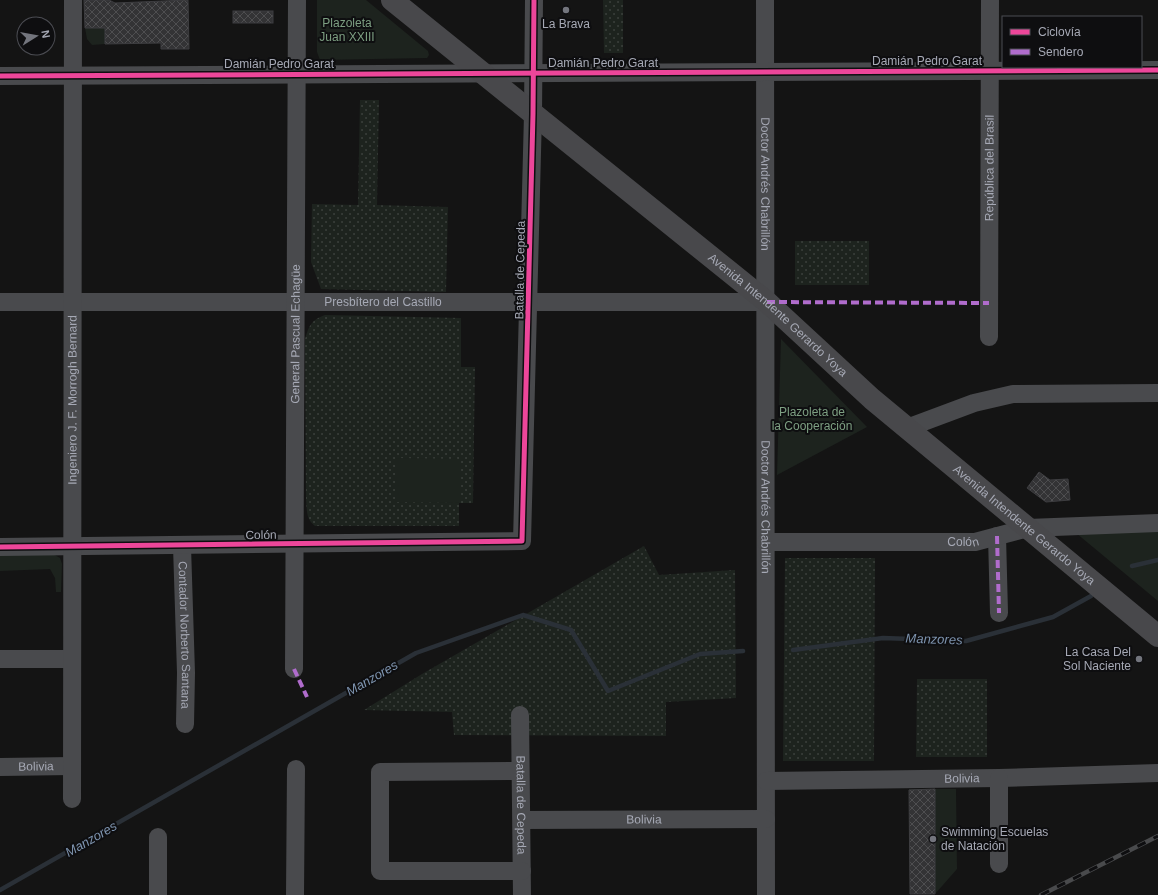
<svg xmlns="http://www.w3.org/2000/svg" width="1158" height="895" font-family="Arial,sans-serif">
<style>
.grass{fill:url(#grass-dots)}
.green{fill:#1d231e}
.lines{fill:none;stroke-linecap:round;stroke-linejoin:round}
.stream{stroke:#2a3037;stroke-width:4.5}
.building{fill:url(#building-cross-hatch);stroke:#3d3d40}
.street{stroke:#494a4d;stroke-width:18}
.secondary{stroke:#48484b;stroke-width:22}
.rail-casing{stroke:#494a4c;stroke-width:4.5}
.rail{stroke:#0e0e10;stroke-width:3;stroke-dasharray:9;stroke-linecap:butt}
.quiet{stroke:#b06ccc;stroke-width:4;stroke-dasharray:8 4;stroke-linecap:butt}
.cycleway-casing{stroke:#0e0e10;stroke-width:8}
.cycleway{stroke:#ed469a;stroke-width:5}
.poi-dot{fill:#73757d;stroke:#0e0e10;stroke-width:1.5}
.labels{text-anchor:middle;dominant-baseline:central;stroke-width:4;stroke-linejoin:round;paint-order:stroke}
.park-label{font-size:12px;fill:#7d9f82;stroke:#0e0e10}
.poi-label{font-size:12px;fill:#a6a9b5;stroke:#0e0e10}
.street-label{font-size:12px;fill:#a6a9b5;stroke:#0e0e10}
.water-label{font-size:13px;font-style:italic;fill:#7e94af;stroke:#0e0e10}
</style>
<defs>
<pattern id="grass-dots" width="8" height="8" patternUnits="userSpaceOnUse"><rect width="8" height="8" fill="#1d231e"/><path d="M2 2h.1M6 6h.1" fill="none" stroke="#3b403c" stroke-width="1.8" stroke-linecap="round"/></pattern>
<pattern id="building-cross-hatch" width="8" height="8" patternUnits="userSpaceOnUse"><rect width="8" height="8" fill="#333335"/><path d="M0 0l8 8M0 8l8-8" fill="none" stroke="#4e4e50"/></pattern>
</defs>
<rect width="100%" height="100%" fill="#141414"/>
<g class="grass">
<polygon points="603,0 623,0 623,53 604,53"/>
<polygon points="360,100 379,100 377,205 448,207 446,292 321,289 311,262 312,204 358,205"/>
<rect x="795" y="241" width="74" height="44"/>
<path d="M325,315L461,318V367H475L473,503H459V526H315C306,519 307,511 306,500L305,339C309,326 311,320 325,315Z"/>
<polygon points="644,546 659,575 735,570 736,698 666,702 666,736 454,735 452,712 364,710 422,674"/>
<polygon points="785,558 875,558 874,761 783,761"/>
<polygon points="917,679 987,679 987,757 916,757"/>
</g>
<g class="green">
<polygon points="317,0 366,0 428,51 429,55 427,58 320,60 317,52"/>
<polygon points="85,28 105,28 105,44 92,45 87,39"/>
<polygon points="781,339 867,427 777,475"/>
<polygon points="396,458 459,459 459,503 396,502"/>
<polygon points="1158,526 1158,601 1070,528"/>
<polygon points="0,553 53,554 60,558 62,564 61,592 56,592 55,578 50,569 0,571"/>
<polygon points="909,789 956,789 957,869 935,894 910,894"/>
</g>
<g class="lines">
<g class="stream">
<polyline points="1132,566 1158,560"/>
<polyline points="793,650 883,638 966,641 1053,617 1091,596"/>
<polyline points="0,890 416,653 523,615 571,630 608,691 700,654 743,651"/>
</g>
</g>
<g class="building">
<polygon points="84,0 109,0 115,3 188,0 189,49 161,49 161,43 105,44 105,28 85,28"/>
<rect x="233" y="11" width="40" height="12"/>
<polygon points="1039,472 1050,480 1068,479 1070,500 1046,502 1027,488"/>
<polygon points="935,789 935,894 910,894 909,790"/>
</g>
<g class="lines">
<g class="street">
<path id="s1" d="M765,0L766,895"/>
<polyline points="0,76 1158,70"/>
<path id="s2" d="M0,302H767"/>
<path id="s3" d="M989,337L990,0"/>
<polyline points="907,428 974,403 1013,394 1158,393"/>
<polyline points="997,536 999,613"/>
<path id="s4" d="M766,542H975L1028,528L1158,523"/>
<path id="s5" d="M182,546L186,673L185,724"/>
<polyline points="0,547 522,541 533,114 534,0"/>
<polyline points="0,659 72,659"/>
<path id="s6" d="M294,669L297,0"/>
<path id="s7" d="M520,715L522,895"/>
<path id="s8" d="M0,767L72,766"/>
<polyline points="520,771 380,772 380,871 522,871"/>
<path id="s9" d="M766,781L999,778L1158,773"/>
<path id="s10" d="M72,799L73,0"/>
<path id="s11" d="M522,820L766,819"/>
<polyline points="158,837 158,895"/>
<polyline points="999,864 999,778"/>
<polyline points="295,895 296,769"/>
</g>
<path class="secondary" id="s12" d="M392,0L767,302L872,399L1158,636"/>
<g class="rail-casing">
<polyline id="rail" points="1041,895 1158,836"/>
</g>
<use href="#rail" class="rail"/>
<g class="quiet">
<polyline points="767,302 989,303"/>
<polyline points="997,536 999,613"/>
<polyline points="294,669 307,697"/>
</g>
<g class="cycleway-casing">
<g id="cycleway">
<polyline points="0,76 1158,70"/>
<polyline points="0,547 522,541 533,114 534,0"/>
</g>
</g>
<use href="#cycleway" class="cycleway"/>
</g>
<g class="poi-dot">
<circle cx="566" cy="10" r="4"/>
<circle cx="1139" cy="659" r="4"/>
<circle cx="933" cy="839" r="4"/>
</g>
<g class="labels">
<g class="park-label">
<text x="347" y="23">Plazoleta<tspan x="347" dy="14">Juan XXIII</tspan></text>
<text x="812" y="412">Plazoleta de<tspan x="812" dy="14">la Cooperación</tspan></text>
</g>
<g class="poi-label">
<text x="566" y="24">La Brava</text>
<text x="1131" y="652" text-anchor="end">La Casa Del<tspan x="1131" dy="14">Sol Naciente</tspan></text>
<text x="941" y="832" text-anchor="start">Swimming Escuelas<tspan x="941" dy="14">de Natación</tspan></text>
</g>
<g class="street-label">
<text x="927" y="61">Damián Pedro Garat</text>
<text x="603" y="63">Damián Pedro Garat</text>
<text x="279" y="64">Damián Pedro Garat</text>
<text stroke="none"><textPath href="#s3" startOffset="169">República del Brasil</textPath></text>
<text stroke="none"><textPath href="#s1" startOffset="184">Doctor Andrés Chabrillón</textPath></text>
<text transform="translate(520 270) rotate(-89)">Batalla de Cepeda</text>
<text stroke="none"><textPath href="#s2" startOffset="383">Presbítero del Castillo</textPath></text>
<text stroke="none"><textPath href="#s12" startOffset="498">Avenida Intendente Gerardo Yoya</textPath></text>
<text stroke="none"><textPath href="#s6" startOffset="335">General Pascual Echagüe</textPath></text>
<text stroke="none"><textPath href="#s10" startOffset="399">Ingeniero J. F. Morrogh Bernard</textPath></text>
<text stroke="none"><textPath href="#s1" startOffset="507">Doctor Andrés Chabrillón</textPath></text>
<text stroke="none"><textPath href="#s12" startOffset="822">Avenida Intendente Gerardo Yoya</textPath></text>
<text transform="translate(261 535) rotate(-1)">Colón</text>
<text stroke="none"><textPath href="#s4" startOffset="197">Colón</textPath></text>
<text stroke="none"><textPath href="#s5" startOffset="89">Contador Norberto Santana</textPath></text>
<text stroke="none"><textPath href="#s8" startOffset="36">Bolivia</textPath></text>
<text stroke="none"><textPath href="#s9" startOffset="196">Bolivia</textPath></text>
<text stroke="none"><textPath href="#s7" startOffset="90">Batalla de Cepeda</textPath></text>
<text stroke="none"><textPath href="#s11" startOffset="122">Bolivia</textPath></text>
</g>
<g class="water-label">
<text transform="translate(934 639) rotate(2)">Manzores</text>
<text transform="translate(372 678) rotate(-30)">Manzores</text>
<text transform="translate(91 839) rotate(-30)">Manzores</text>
</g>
</g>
<rect x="1002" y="16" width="140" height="52" fill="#0e0e10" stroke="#4b4c52"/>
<rect x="1010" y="29" width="20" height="6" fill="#ed469a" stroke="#4b4c52"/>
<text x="1038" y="36" font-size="12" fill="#a6a9b5">Ciclovía</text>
<rect x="1010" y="49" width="20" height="6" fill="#b06ccc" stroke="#4b4c52"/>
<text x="1038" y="56" font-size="12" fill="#a6a9b5">Sendero</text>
<g transform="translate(36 36) rotate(79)"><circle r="19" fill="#0e0e10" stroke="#4b4c52"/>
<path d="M0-3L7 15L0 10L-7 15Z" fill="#73757d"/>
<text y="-6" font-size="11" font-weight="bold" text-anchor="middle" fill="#a6a9b5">N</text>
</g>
</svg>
